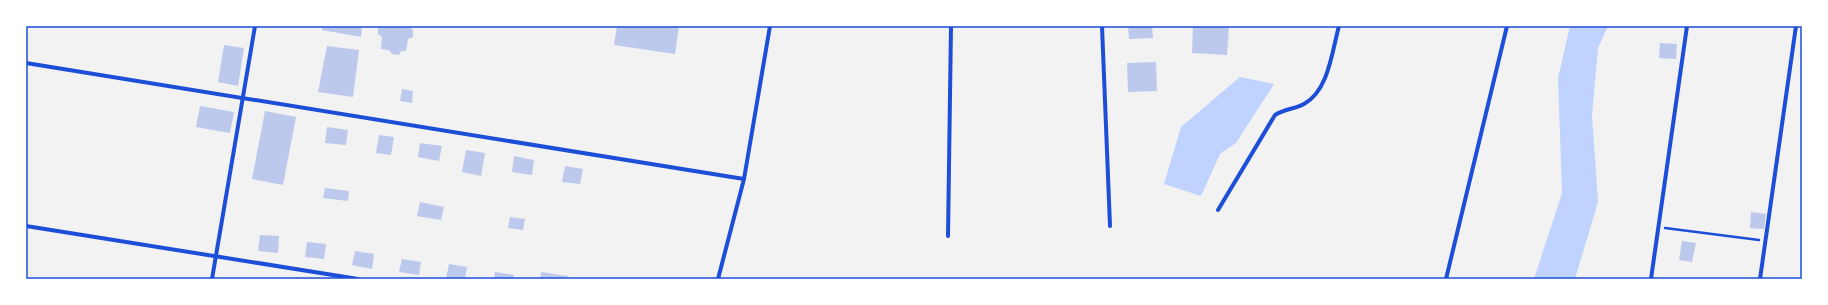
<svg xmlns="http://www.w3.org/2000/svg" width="1828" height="305" font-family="Barlow,sans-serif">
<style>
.water{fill:#bfd3fe}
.building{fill:#bdc9ec}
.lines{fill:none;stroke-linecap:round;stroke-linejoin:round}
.path{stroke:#1d4ed8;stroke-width:2.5}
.minor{stroke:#1d4ed8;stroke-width:4}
.neatline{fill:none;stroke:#1d4ed8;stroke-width:1.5}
</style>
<rect width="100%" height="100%" fill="#f2f2f2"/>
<g class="water">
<polygon points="1570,26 1608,26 1598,48 1592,115 1598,202 1575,279 1534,279 1562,193 1558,78"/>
<polygon points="1240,77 1274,84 1236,143 1220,154 1201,196 1164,184 1181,127"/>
</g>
<g class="building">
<polygon points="322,26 362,26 361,37 322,30"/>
<polygon points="382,26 409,26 413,30 413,37 408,39 406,51 401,51 399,55 392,54 389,50 381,49 382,37 378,34 378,27"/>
<polygon points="617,26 679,26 675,54 614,45"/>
<polygon points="1128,26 1152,26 1153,38 1129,39"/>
<polygon points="1193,26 1229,26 1227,55 1192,53"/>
<polygon points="1660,43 1677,44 1676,59 1659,58"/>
<polygon points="224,45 244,48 238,86 218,82"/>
<polygon points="327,46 359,50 353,97 318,92"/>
<polygon points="1156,62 1157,91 1128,92 1127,63"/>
<polygon points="402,89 413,91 412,103 400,101"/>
<polygon points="200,106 234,112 230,133 196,127"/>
<polygon points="265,111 296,117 283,185 252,179"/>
<polygon points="327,127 348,130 346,145 325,143"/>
<polygon points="379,135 394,137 391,155 376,153"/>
<polygon points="420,143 442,146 439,161 418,157"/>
<polygon points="466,150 485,153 481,176 462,172"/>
<polygon points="514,156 534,160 532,175 512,172"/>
<polygon points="565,166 583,169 580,184 562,182"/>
<polygon points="325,188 349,191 348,201 323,198"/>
<polygon points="420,202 444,207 441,220 417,216"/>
<polygon points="1751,212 1766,214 1764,229 1750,228"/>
<polygon points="510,217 525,219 523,230 508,228"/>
<polygon points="260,235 279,236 278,253 258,251"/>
<polygon points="1682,241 1696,243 1692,262 1679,260"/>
<polygon points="307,242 326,244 324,259 305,257"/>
<polygon points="355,251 374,254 372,269 352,265"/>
<polygon points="402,259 421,262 419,275 399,272"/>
<polygon points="449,264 467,267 465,279 446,279"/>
<polygon points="495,272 514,275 514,279 494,279"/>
<polygon points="541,272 568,276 567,279 540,279"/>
</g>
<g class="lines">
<polyline class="path" points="1665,228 1759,240"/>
<g class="minor">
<polyline points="1102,26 1110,226"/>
<polyline points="26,63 744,179"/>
<path d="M1218,210L1275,115C1284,109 1295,109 1304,104C1329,90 1332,51 1339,26"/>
<polyline points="26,226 358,279"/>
<polyline points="948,236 951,26"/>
<polyline points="212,279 255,26"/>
<polyline points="718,279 744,179 770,26"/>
<polyline points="1446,279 1507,26"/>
<polyline points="1651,279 1687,26"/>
<polyline points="1760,279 1796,26"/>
</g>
</g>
<rect width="1828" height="305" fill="none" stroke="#ffffff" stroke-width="54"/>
<rect x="27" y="27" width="1774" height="251" class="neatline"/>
</svg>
